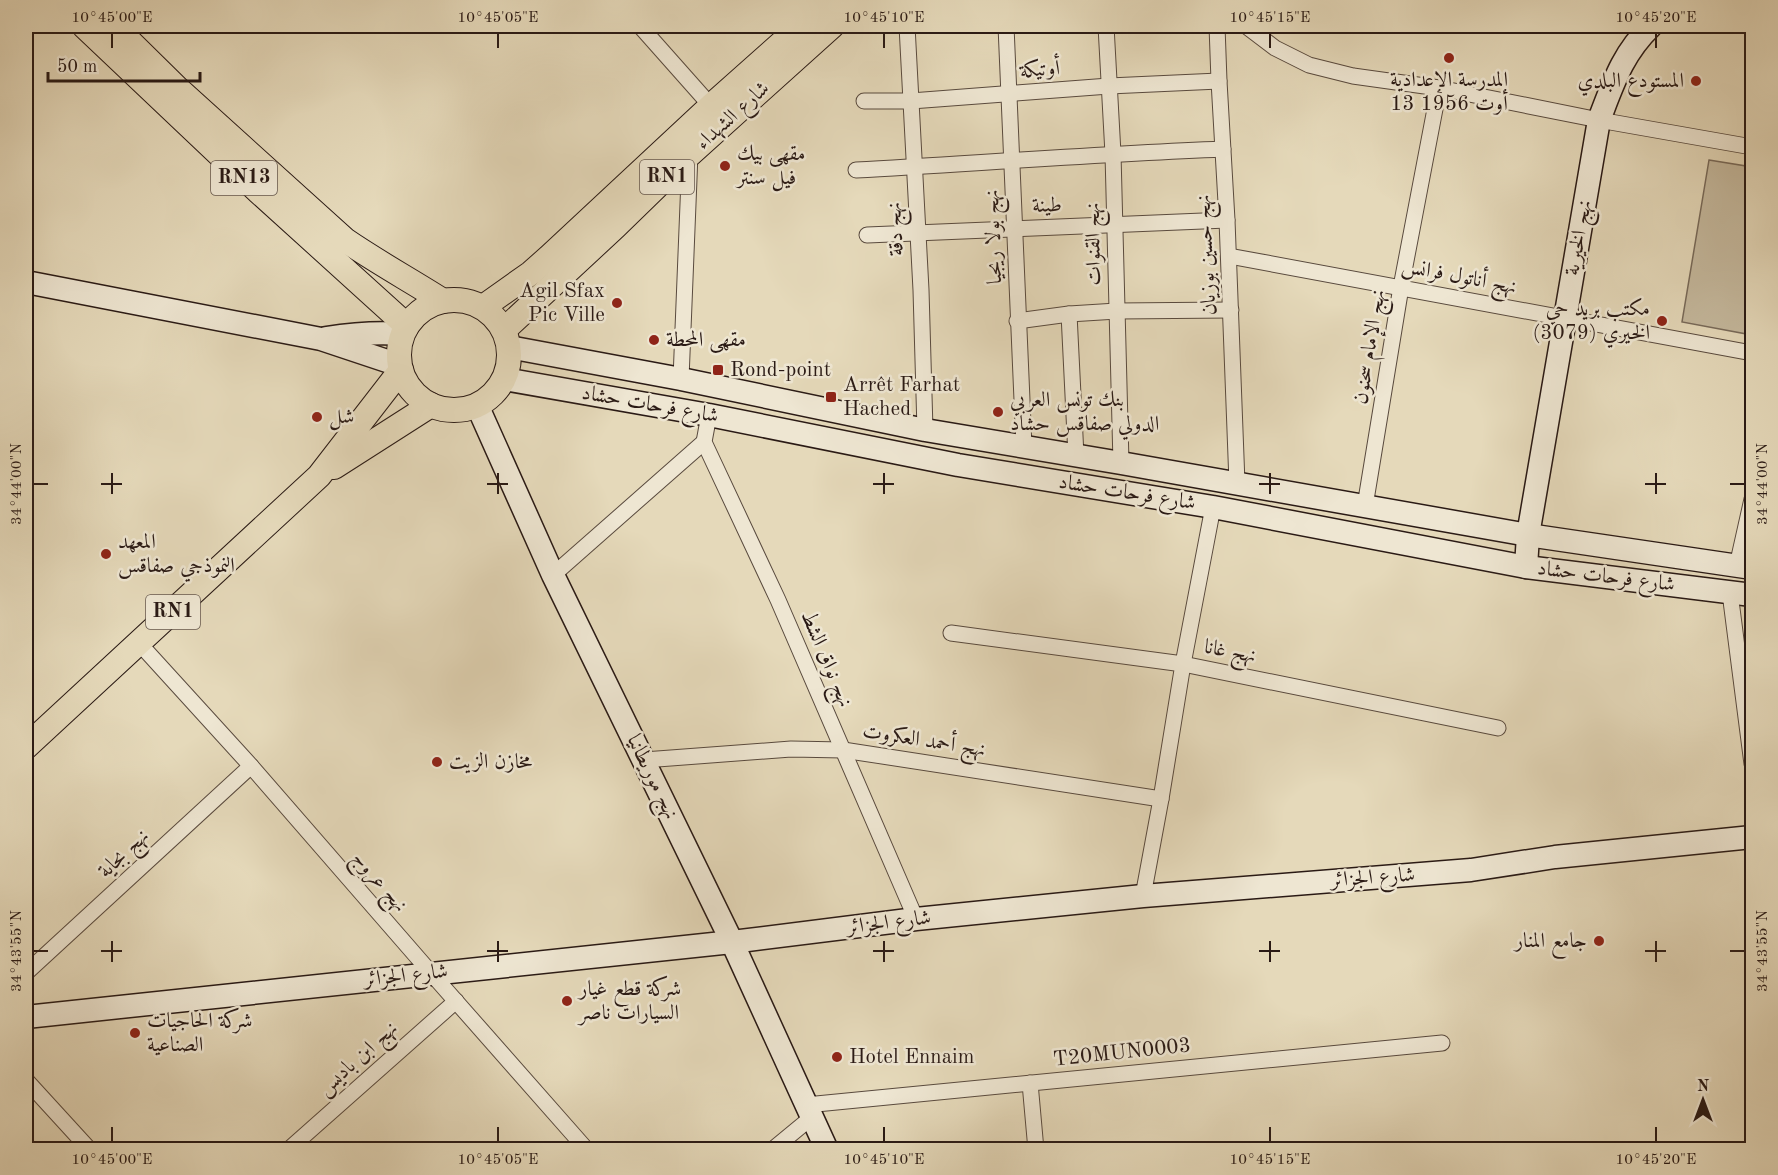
<svg xmlns="http://www.w3.org/2000/svg" width="1778" height="1175" font-family="'Old Standard TT',Amiri,serif">
<style>
.green{fill:#c5b99e;stroke:#786a5a;stroke-width:1.5}
.lines{fill:none;stroke-linecap:round;stroke-linejoin:round}
.street-casing{stroke:#594a3e;stroke-width:17}
.secondary-casing{stroke:#2a1a15;stroke-width:25}
.primary-casing{stroke:#2a1a15;stroke-width:26}
.street{stroke:#eee6d2;stroke-width:15}
.secondary{stroke:#eee6d2;stroke-width:22}
.primary{stroke:#e5d9ba;stroke-width:24}
.ticks{fill:none;stroke:#2a1a15;stroke-width:2}
.poi-dot{fill:#8f2418;stroke:#eee6d2;stroke-width:2}
.labels{text-anchor:middle;dominant-baseline:central;stroke-width:5;stroke-linejoin:round;paint-order:stroke}
.shield{fill:#eee6d2;stroke:#65574e;stroke-width:1.5}
.shield-label{font-size:20px;font-weight:bold;fill:#2a1a15}
.street-label{font-size:21px;fill:#2a1a15;stroke:#eee6d2}
.poi-label{font-size:21px;fill:#2a1a15;stroke:#eee6d2;text-anchor:start}
.neatline{fill:none;stroke:#2a1a15;stroke-width:2}
.ticks-label{font-size:15px;text-anchor:middle;fill:#2a1a15}
</style>
<rect width="100%" height="100%" fill="#e5d9ba"/>
<filter id="stains"><feTurbulence type="fractalNoise" baseFrequency=".00333" numOctaves="4"/><feColorMatrix values="0 0 0 0 .2 0 0 0 0 .09 0 0 0 0 .02 0 0 0 .5 -.17"/></filter>
<radialGradient id="worn" r=".72"><stop offset=".6" stop-color="#630" stop-opacity="0"/><stop offset="1" stop-color="#630" stop-opacity=".3"/></radialGradient>
<polygon class="green" points="1709,160 1752,167 1752,335 1682,322"/>
<g class="lines">
<g class="street-casing">
<g id="street">
<polyline points="640,26 711,106"/>
<polyline points="907,26 921,290 925,430"/>
<polyline points="1006,26 1024,447"/>
<polyline points="1106,26 1113,154 1121,463"/>
<polyline points="1217,26 1219,81 1227,220 1237,483"/>
<polyline points="1246,26 1275,48 1309,65 1353,76 1439,88 1599,120 1752,147"/>
<polyline points="864,101 911,101 1109,86 1219,81"/>
<path d="M856,170C979,163 1101,154 1223,149"/>
<polyline points="867,235 1227,220"/>
<path d="M1229,256C1404,287 1578,322 1752,353"/>
<polyline points="1069,314 1076,456"/>
<polyline points="1017,321 1069,314 1117,311 1231,310"/>
<polyline points="681,379 690,154"/>
<polyline points="709,415 704,442 778,600 916,919"/>
<polyline points="1365,506 1401,287 1439,88"/>
<polyline points="1737,566 1752,499"/>
<polyline points="553,575 704,442"/>
<polyline points="1730,593 1752,764"/>
<polyline points="951,633 1183,664 1498,728"/>
<polyline points="139,643 251,766 431,973 587,1150"/>
<polyline points="644,760 791,749 843,750 1161,799"/>
<polyline points="1143,896 1161,799 1183,664 1213,507"/>
<polyline points="26,973 251,766"/>
<polyline points="26,1080 90,1150"/>
<polyline points="1030,1083 1036,1150"/>
<polyline points="806,1105 1442,1043"/>
<polyline points="288,1150 456,1001"/>
<polyline points="772,1150 812,1117"/>
</g>
</g>
<g class="secondary-casing">
<g id="secondary">
<polyline points="26,282 321,339 399,365"/>
<path d="M326,338C352,334 376,332 403,334"/>
<polyline points="509,347 681,379 925,430 1121,463 1528,535 1752,568"/>
<polyline points="504,379 709,415 958,465 1213,507 1526,567 1752,595"/>
<polyline points="477,405 553,575 732,942 827,1150"/>
<path d="M1526,567L1528,535L1599,120C1613,84 1622,54 1651,26"/>
<polyline points="26,1017 732,942 916,919 1143,896 1471,870 1555,857 1752,837"/>
</g>
</g>
<g class="primary-casing">
<g id="primary">
<polyline points="84,26 258,191 407,326"/>
<path d="M114,26L178,89L345,240C377,262 410,280 443,301"/>
<circle cx="454" cy="355" r="55"/>
<polyline points="483,307 531,273 549,257 711,106 801,26"/>
<polyline points="504,330 616,226 690,154 832,26"/>
<polyline points="334,467 431,405"/>
<polyline points="26,747 319,476 401,370"/>
</g>
</g>
<use href="#street" class="street"/>
<use href="#secondary" class="secondary"/>
<use href="#primary" class="primary"/>
</g>
<path class="ticks" d="M112,33V48M498,33V48M884,33V48M1270,33V48M1656,33V48M112,473V494M498,473V494M884,473V494M1270,473V494M1656,473V494M33,484H48M101,484H122M487,484H508M873,484H894M1259,484H1280M1645,484H1666M1730,484H1745M112,941V962M498,941V962M884,941V962M1270,941V962M1656,941V962M33,951H48M101,951H122M487,951H508M873,951H894M1259,951H1280M1645,951H1666M1730,951H1745M112,1127V1142M498,1127V1142M884,1127V1142M1270,1127V1142M1656,1127V1142"/>
<g class="poi-dot">
<circle cx="1449" cy="58" r="6"/>
<circle cx="1696" cy="81" r="6"/>
<circle cx="725" cy="166" r="6"/>
<circle cx="617" cy="303" r="6"/>
<circle cx="1662" cy="321" r="6"/>
<circle cx="654" cy="340" r="6"/>
<rect x="712" y="364" width="12" height="12" rx="3"/>
<rect x="825" y="391" width="12" height="12" rx="3"/>
<circle cx="998" cy="412" r="6"/>
<circle cx="317" cy="417" r="6"/>
<circle cx="106" cy="554" r="6"/>
<circle cx="437" cy="762" r="6"/>
<circle cx="1599" cy="941" r="6"/>
<circle cx="567" cy="1001" r="6"/>
<circle cx="135" cy="1033" r="6"/>
<circle cx="837" cy="1057" r="6"/>
</g>
<g class="labels">
<g class="shield">
<rect x="640" y="160" width="54" height="34" rx="4.5"/>
<rect x="211" y="161" width="66" height="34" rx="4.5"/>
<rect x="146" y="595" width="54" height="34" rx="4.5"/>
</g>
<g class="shield-label">
<text x="667" y="177">RN1</text>
<text x="244" y="178">RN13</text>
<text x="173" y="612">RN1</text>
</g>
<g class="street-label">
<text transform="translate(1040 70) rotate(-4)">أوتيكة</text>
<text transform="translate(733 116) rotate(-42)">شارع الشهداء</text>
<text transform="translate(1047 206) rotate(-2)">طينة</text>
<text transform="translate(896 229) rotate(-93)">نهج دقة</text>
<text transform="translate(994 237) rotate(-92)">نهج بولا ريجيا</text>
<text transform="translate(1579 238) rotate(-80)">نهج الخيرية</text>
<text transform="translate(1094 244) rotate(-91)">نهج القنوات</text>
<text transform="translate(1207 255) rotate(-93)">نهج حسين بوزيان</text>
<text transform="translate(1459 277) rotate(11)">نهج أناتول فرانس</text>
<text transform="translate(1370 347) rotate(-81)">نهج الإمام سحنون</text>
<text transform="translate(650 405) rotate(10)">شارع فرحات حشاد</text>
<text transform="translate(1127 493) rotate(9)">شارع فرحات حشاد</text>
<text transform="translate(1606 577) rotate(7)">شارع فرحات حشاد</text>
<text transform="translate(1230 652) rotate(11)">نهج غانا</text>
<text transform="translate(826 659) rotate(67)">نهج نواق الشط</text>
<text transform="translate(924 741) rotate(9)">نهج أحمد العكروت</text>
<text transform="translate(652 777) rotate(64)">نهج موريطانيا</text>
<text transform="translate(124 854) rotate(-43)">نهج بجاية</text>
<text transform="translate(1373 878) rotate(-4)">شارع الجزائر</text>
<text transform="translate(379 882) rotate(49)">نهج عروج</text>
<text transform="translate(889 923) rotate(-7)">شارع الجزائر</text>
<text transform="translate(406 976) rotate(-6)">شارع الجزائر</text>
<text transform="translate(1122 1053) rotate(-6)">T20MUN0003</text>
<text transform="translate(358 1059) rotate(-42)">نهج ابن باديس</text>
</g>
<g class="poi-label">
<text x="1449" y="80" text-anchor="middle">المدرسة الإعدادية<tspan x="1449" dy="24">13 أوت 1956</tspan></text>
<text x="1684" y="81" text-anchor="end">المستودع البلدي</text>
<text x="737" y="154">مقهى بيك<tspan x="737" dy="24">فيل سنتر</tspan></text>
<text x="605" y="291" text-anchor="end">Agil Sfax<tspan x="605" dy="24">Pic Ville</tspan></text>
<text x="1650" y="309" text-anchor="end">مكتب بريد حي<tspan x="1650" dy="24">الخيري (3079)</tspan></text>
<text x="666" y="340">مقهى المحطة</text>
<text x="730" y="370">Rond-point</text>
<text x="843" y="385">Arrêt Farhat<tspan x="843" dy="24">Hached</tspan></text>
<text x="1010" y="400">بنك تونس العربي<tspan x="1010" dy="24">الدولي صفاقس حشاد</tspan></text>
<text x="329" y="417">شل</text>
<text x="118" y="542">المعهد<tspan x="118" dy="24">النموذجي صفاقس</tspan></text>
<text x="449" y="762">مخازن الزيت</text>
<text x="1587" y="941" text-anchor="end">جامع المنار</text>
<text x="579" y="989">شركة قطع غيار<tspan x="579" dy="24">السيارات ناصر</tspan></text>
<text x="147" y="1021">شركة الحاجيات<tspan x="147" dy="24">الصناعية</tspan></text>
<text x="849" y="1057">Hotel Ennaim</text>
</g>
</g>
<rect width="1778" height="1175" fill="none" stroke="#e5d9ba" stroke-width="66"/>
<g transform="translate(1703 1100)" stroke="#eee6d2" stroke-width="4.5" paint-order="stroke">
<path d="M0-4.5L10 22L0 15L-10 22Z" fill="#2a1a15"/>
<text y="-9" font-size="16" font-weight="bold" text-anchor="middle" fill="#2a1a15">N</text>
</g>
<path d="M48 72v9h152v-9" fill="none" stroke="#2a1a15" stroke-width="3"/>
<text x="57" y="72" font-size="18" fill="#2a1a15" stroke="#eee6d2" stroke-width="4.5" paint-order="stroke">50 m</text>
<rect x="33" y="33" width="1712" height="1109" class="neatline"/>
<g class="ticks-label">
<text x="112" y="22">10°45'00"E</text>
<text x="498" y="22">10°45'05"E</text>
<text x="884" y="22">10°45'10"E</text>
<text x="1270" y="22">10°45'15"E</text>
<text x="1656" y="22">10°45'20"E</text>
<text transform="translate(16 484) rotate(-90)" y="5">34°44'00"N</text>
<text transform="translate(1762 484) rotate(-90)" y="5">34°44'00"N</text>
<text transform="translate(16 951) rotate(-90)" y="5">34°43'55"N</text>
<text transform="translate(1762 951) rotate(-90)" y="5">34°43'55"N</text>
<text x="112" y="1164">10°45'00"E</text>
<text x="498" y="1164">10°45'05"E</text>
<text x="884" y="1164">10°45'10"E</text>
<text x="1270" y="1164">10°45'15"E</text>
<text x="1656" y="1164">10°45'20"E</text>
</g>
<rect width="100%" height="100%" filter="url(#stains)"/>
<rect width="100%" height="100%" fill="url(#worn)"/>
</svg>
